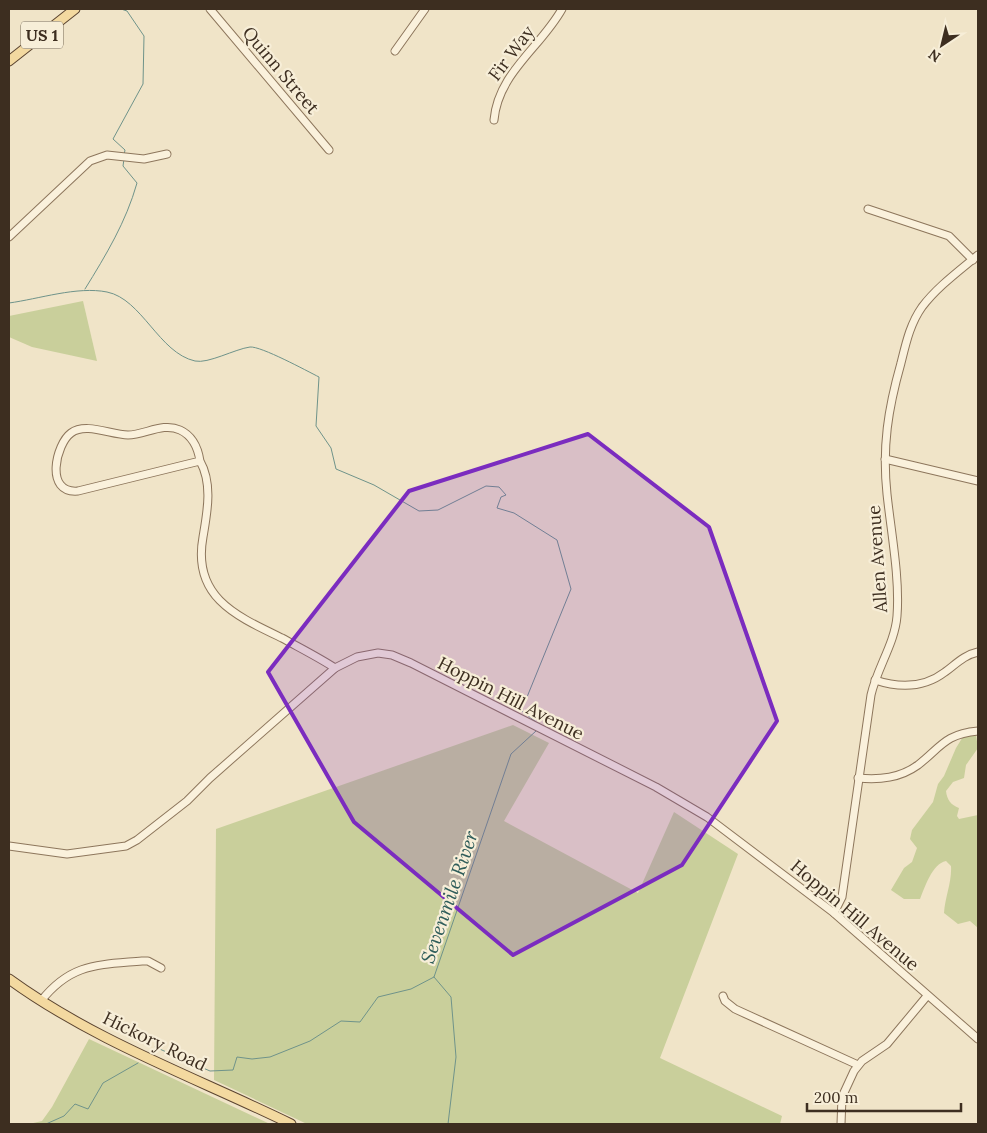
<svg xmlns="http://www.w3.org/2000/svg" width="987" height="1133" font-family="Lora,serif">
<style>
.green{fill:#c9cf9b}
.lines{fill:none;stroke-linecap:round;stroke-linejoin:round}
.stream{stroke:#6f938a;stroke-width:1}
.minor-casing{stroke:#8d765c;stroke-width:9}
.major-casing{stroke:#5b4430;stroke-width:11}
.minor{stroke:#faf1dc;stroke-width:7}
.major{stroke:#f3d9a0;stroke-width:9}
.marked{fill:#7b2cbf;fill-opacity:0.2;stroke:#7b2cbf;stroke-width:4;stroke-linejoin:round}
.labels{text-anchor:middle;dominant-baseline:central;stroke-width:4.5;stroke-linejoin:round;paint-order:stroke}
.shield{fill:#f7eed8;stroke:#756857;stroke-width:1}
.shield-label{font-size:16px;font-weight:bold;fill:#3d2e20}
.street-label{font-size:18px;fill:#3d2e20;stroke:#f7eed8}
.water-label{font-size:19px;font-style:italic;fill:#2f5d5a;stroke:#f7eed8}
</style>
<rect width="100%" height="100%" fill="#f0e4c8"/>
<g class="green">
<polygon points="83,301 97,361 32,347 9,337 9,316"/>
<polygon points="513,725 549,743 504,821 638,893 674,812 738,854 660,1058 782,1116 780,1124 307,1124 214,1080 216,829"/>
<path d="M969,727L976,735L978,748L966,765L964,778L953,782L946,791C947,800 951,805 959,808L957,816L959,819L978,815V928L970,921L958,924L944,913C945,897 952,882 951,866L946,861C932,864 925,887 920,899H904L891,890L904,868L912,862L917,848L910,839L912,830L933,802L938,784L944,776L956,748Z"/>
<polygon points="89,1039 270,1124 29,1124 42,1121 52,1107"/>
</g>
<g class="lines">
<g class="stream">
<polyline points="92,9 98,9"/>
<polyline points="121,9 127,11 144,36 143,84 113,139 125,150 124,155"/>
<path d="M85,289C106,255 126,222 137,183L123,166L124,159"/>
<path d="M9,303C39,299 77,286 107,292C142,299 159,353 195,361C208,364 235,349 250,347C261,346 307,371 319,377L316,426L331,448L336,469L374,485L419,511L438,510L486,486L499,487L506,495L501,497L497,508L514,513L557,540L571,589L527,697L518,708L536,722"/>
<polyline points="434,977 451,997 456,1057 448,1124"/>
<polyline points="155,1047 210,1071 233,1070 237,1057 252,1059 270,1057 310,1041 341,1021 360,1022 378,997 411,989 434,977 511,754 536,731"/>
<polyline points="46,1124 64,1116 75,1104 88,1109 103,1083 138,1063"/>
</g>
<g class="minor-casing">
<g id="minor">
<polyline points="210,9 329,150"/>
<polyline points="395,51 425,9"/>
<path d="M494,120C498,73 541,47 562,9"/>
<polyline points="868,209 949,236 973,260"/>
<polyline points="9,237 90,161 107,155 144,159 167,154"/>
<polyline points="885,459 978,481"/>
<path d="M200,461C198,448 193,436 180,430C163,422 145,435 128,435C111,435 86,422 71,433C56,444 44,494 78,491L200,461C213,484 207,513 203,537C192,597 236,616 282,638C300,648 318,657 335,668"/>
<path d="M875,680C899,688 924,688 945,672C956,664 964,655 978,652"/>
<path d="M858,778C880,780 900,778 918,765C941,747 945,734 978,731"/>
<polyline points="9,846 67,854 126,846 137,840 187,801 210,778 335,668 357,657 378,653 392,655 411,663 656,787 707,817 834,913 978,1039"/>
<path d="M834,913L842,897L871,695C877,668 895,643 897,616C900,578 891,532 887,494C882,447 888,409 901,363C906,343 910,324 922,307C937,287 959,271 978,255"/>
<polyline points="723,996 725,1001 735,1009 858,1065"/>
<path d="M41,1001C71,963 98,965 142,961H148L161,968"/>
<polyline points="841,1124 842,1097 854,1071 862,1061 887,1044 927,996"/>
</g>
</g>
<g class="major-casing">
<g id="major">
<polyline points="9,61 75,9"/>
<path d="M9,979C94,1041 197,1078 291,1124"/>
</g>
</g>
<use href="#minor" class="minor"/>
<use href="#major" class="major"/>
</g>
<path class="marked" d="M588,434L709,527L777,721L682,865L513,955L354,822L268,672L409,491Z"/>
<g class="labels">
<rect class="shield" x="21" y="21.5" width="42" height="27" rx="4"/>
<g class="shield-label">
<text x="42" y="35">US 1</text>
</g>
<g class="street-label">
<text transform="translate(511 53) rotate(-53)">Fir Way</text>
<text transform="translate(281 70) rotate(50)">Quinn Street</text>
<text transform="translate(877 559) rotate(-94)">Allen Avenue</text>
<text transform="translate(511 698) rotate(27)">Hoppin Hill Avenue</text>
<text transform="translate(855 915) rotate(40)">Hoppin Hill Avenue</text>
<text transform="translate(155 1041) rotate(26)">Hickory Road</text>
</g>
<g class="water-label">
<text transform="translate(449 897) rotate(-71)">Sevenmile River</text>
</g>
</g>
<rect width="987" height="1133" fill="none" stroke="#3d2e20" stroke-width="20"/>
<g transform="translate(942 45) rotate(215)" stroke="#f7eed8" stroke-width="4" paint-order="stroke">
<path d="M0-4L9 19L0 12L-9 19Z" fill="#3d2e20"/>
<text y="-8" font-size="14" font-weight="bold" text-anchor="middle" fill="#3d2e20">N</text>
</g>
<path d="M807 1103v8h154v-8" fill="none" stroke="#3d2e20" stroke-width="2.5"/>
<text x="814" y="1103" font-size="15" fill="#3d2e20" stroke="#f7eed8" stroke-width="4" paint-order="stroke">200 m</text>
</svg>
